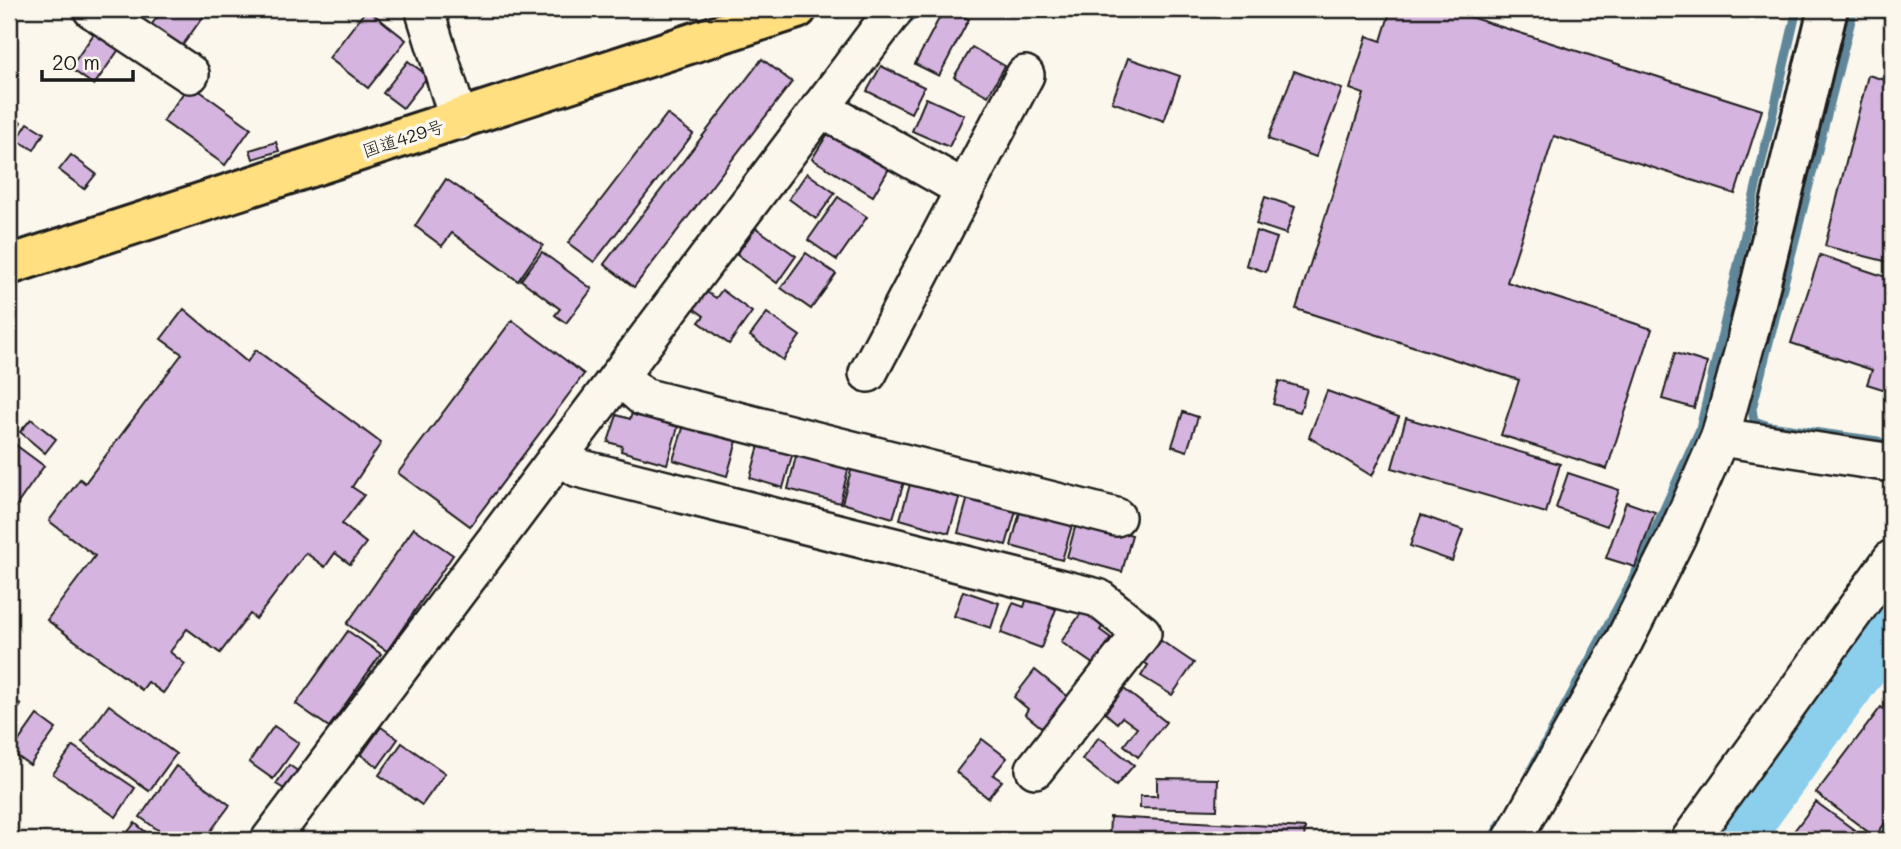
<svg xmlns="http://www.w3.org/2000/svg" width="1901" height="849" font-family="Mali,'Klee One',sans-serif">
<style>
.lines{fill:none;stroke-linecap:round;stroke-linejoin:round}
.stream{stroke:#5f8799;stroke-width:9}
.river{stroke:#8bcfed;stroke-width:54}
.building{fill:#d5b4df;stroke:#1c1c1c;stroke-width:2}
.minor-casing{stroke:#1c1c1c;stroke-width:42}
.tertiary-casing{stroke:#1c1c1c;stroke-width:44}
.trunk-casing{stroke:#1c1c1c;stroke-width:44}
.minor{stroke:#fbf7ec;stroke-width:37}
.tertiary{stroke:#fbf7ec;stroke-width:38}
.trunk{stroke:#ffdf80;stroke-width:38}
.labels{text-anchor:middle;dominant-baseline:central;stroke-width:7;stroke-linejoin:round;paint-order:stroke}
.street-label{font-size:18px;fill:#1c1c1c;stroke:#fbf7ec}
</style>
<rect width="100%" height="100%" fill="#fbf7ec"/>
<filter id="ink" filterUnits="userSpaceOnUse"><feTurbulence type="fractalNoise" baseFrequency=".0143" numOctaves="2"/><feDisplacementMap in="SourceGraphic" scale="14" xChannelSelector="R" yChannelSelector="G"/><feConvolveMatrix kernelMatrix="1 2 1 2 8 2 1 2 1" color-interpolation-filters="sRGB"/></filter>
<g filter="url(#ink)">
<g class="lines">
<g class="stream">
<polyline points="1854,9 1752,409 1754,421 1769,426 1878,441 1891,448"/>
<polyline points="905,24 917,9"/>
<polyline points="1532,768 1633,578 1700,429 1797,9"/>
<polyline points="1491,840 1501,823"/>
</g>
<polyline class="river" points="1734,840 1892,623"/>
</g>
<g class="building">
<polygon points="163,9 204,9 207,11 182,46 152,24"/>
<polygon points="367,9 406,40 368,88 329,58"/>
<polygon points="944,9 969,19 939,76 915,64"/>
<polygon points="1391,9 1445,9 1762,110 1735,194 1554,136 1507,282 1652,329 1607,469 1501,435 1519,380 1296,309 1364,94 1350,89 1367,36 1381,41"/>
<polygon points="1870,9 1892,9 1892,19 1869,13"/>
<polygon points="98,28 122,45 94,85 70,68"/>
<polygon points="972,47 1005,66 988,96 954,77"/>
<polygon points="1128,58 1180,76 1164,121 1112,102"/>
<polygon points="762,59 792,82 634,287 604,264"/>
<polygon points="408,61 428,76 403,108 383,93"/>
<polygon points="881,66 924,87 911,113 867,91"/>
<polygon points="1294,71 1342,89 1316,157 1268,139"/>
<polygon points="1868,75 1892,82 1892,263 1825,246"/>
<polygon points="190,84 251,128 225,165 163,121"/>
<polygon points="926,98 964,115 949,147 912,131"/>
<polygon points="9,114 21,122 9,142"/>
<polygon points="667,114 693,134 594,262 568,243"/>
<polygon points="28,123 44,133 34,150 17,140"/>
<polygon points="830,130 890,167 873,196 812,159"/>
<polygon points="276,142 279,151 253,159 250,150"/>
<polygon points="71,155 96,174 84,189 59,170"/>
<polygon points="807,173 835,193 816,219 789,199"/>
<polygon points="446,179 543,245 518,281 452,233 442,246 415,226"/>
<polygon points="838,197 867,217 837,260 808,240"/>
<polygon points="1265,197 1295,207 1286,234 1256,224"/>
<polygon points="756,228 796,256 777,283 737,254"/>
<polygon points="1256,231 1277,238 1266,272 1246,265"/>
<polygon points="542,252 592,289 566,323 555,315 560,309 521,280"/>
<polygon points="806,253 836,274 811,309 781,288"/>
<polygon points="1820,255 1892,279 1892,392 1867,384 1872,370 1791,343"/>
<polygon points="722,290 752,312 729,344 699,322 704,316 693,308 705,291 716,298"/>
<polygon points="184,309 247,362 256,350 381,443 352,487 364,495 342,524 366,543 350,564 335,553 325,567 306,553 256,619 250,614 220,653 187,629 170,652 185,664 163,693 148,682 142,690 47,620 95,556 49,521 80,479 85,483 182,354 161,339"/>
<polygon points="767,313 800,336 783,360 750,336"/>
<polygon points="512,320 584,374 470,526 398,473"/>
<polygon points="1675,353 1707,363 1694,408 1662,399"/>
<polygon points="1279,381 1307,389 1300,412 1273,404"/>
<polygon points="1327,391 1399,417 1372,476 1309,437"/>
<polygon points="1183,412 1198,417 1187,451 1172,446"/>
<polygon points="632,413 678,427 667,464 621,451 622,446 608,442 617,415 630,419"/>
<polygon points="1406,418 1560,464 1546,513 1392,468"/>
<polygon points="31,419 56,439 45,453 20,432"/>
<polygon points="684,425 737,441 727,476 673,460"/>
<polygon points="9,440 44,466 9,516"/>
<polygon points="760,442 793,452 783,488 750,478"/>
<polygon points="797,452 849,466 840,503 788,489"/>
<polygon points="852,467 904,482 893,518 842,503"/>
<polygon points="1568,473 1619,490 1607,526 1556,508"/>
<polygon points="911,481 960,495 949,533 900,519"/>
<polygon points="968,497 1016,511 1006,545 958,533"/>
<polygon points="1626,502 1655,512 1635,567 1606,558"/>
<polygon points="1021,508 1073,522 1062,560 1011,546"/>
<polygon points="1421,515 1463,530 1452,561 1410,546"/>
<polygon points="1077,520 1132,535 1122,572 1067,557"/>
<polygon points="414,528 453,555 387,651 347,624"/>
<polygon points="963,591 999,603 991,628 954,616"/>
<polygon points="1027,598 1056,609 1041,648 1001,633 1013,603 1024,607"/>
<polygon points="1084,609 1105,623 1100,630 1111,638 1093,664 1061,642"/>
<polygon points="348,631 381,654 329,727 296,704"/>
<polygon points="1157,638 1194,663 1172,695 1141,676 1148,665 1142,661"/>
<polygon points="1035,670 1072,700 1046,731 1025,714 1028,709 1014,697"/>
<polygon points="1124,689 1166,722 1138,757 1124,745 1137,728 1122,717 1117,723 1105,713"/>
<polygon points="9,696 21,705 9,722"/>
<polygon points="109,705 176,754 149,791 82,742"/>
<polygon points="1881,707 1892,716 1892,813 1875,837 1816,793"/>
<polygon points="37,715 56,729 30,765 11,752"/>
<polygon points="274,726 299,743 273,779 249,762"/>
<polygon points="381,727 398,739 378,767 361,755"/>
<polygon points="1099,737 1134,765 1116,786 1082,759"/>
<polygon points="982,739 1007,758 993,775 1002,781 988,798 956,772"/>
<polygon points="402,743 445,773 422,805 379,775"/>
<polygon points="73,746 135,788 116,817 53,774"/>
<polygon points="289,765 305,776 292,794 276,784"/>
<polygon points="176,766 230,805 204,840 172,840 140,817"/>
<polygon points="1157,778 1218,779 1217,810 1140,808 1140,796 1157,796"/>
<polygon points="1816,802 1861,835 1857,840 1797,840 1791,835"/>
<polygon points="1110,817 1305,828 1304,840 1109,840"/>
<polygon points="135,823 155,840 136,840 127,833"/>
</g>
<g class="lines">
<g class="minor-casing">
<g id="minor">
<polyline points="92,9 190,74"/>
<polyline points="431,9 426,15 459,121"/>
<polyline points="820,108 964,189"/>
<polyline points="868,373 1025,75"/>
<polyline points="619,376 643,397 1116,517"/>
<polyline points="1720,437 1892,463"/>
<polyline points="560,455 578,468 1098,598 1142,633 1035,769"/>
<polyline points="270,840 895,9"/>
<polyline points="1512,840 1624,641 1676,538 1720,437 1748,335"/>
<polyline points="1690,840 1892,559"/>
</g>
</g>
<g class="tertiary-casing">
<polyline id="tertiary" points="1748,335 1828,9"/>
</g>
<g class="trunk-casing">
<polyline id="trunk" points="9,265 797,9"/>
</g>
<use href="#minor" class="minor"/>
<use href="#tertiary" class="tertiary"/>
<use href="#trunk" class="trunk"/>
</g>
</g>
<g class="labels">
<g class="street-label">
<text transform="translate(403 138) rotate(-18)">国道429号</text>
</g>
</g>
<rect width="1901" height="849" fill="none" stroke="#fbf7ec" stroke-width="35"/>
<rect x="18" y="18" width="1866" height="814" fill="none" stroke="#1c1c1c" stroke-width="2.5" filter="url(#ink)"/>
<path d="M42 70v10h91v-10" fill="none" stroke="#1c1c1c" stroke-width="3.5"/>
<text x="52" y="70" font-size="21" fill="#1c1c1c" stroke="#fbf7ec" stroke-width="5" paint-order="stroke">20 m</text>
</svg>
